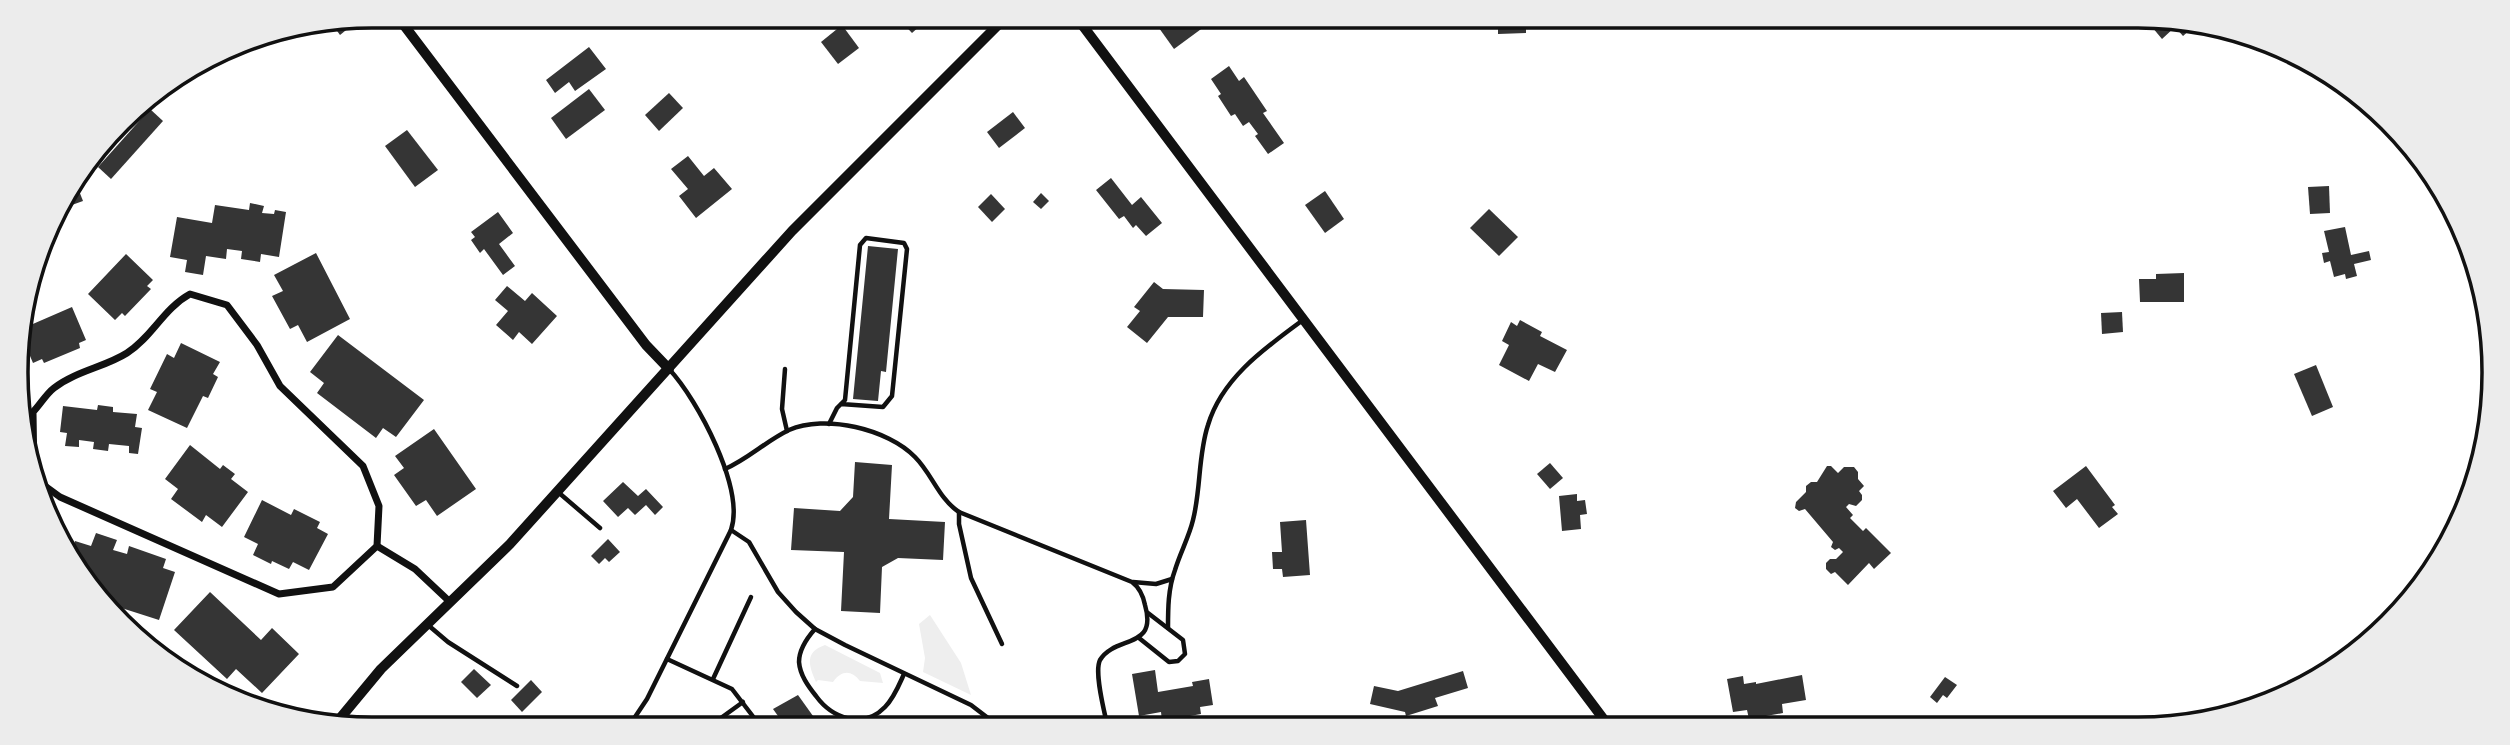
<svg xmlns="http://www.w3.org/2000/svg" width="2510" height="745" font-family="'Noto Sans',sans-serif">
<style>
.green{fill:#eee}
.building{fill:#353535}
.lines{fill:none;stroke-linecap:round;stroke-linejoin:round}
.service{stroke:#111;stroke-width:4.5}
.minor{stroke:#111;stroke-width:7}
.tertiary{stroke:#111;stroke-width:10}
.rim{fill:none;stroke:#111;stroke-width:3.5}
</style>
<rect width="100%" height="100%" fill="#fff"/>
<g class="green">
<polygon points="930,615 961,663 971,695 923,672 925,658 919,624"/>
<path d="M825,645L880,673L883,683L860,681C851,670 842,670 833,682L818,680L816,682C809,666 804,652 825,645Z"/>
</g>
<g class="building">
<polygon points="361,18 340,35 332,24"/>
<polygon points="898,18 929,18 912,33"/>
<polygon points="1157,19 1204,19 1208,24 1174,49 1154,21"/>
<polygon points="1474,20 1526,20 1526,33 1498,34 1498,26 1474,26"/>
<polygon points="2158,23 2198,23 2183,36 2175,27 2162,39 2152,27"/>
<polygon points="842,25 859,48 838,64 821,42"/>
<polygon points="589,47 606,69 575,91 569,82 555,93 546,80"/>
<polygon points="1229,66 1239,81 1244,77 1267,111 1263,113 1284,143 1268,154 1255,136 1258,134 1249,122 1243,126 1235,114 1231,116 1218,96 1221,94 1211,79"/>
<polygon points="589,89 605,110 566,139 551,118"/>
<polygon points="669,93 683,108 659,131 645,115"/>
<polygon points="150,109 163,121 111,179 98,167"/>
<polygon points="1013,112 1025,128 999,148 987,132"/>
<polygon points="407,130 438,170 415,187 385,146"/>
<polygon points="688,156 704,176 714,168 732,189 696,218 679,196 688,189 671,169"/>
<polygon points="1111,178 1132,205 1141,197 1162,223 1146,236 1136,225 1133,228 1124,216 1119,219 1096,190"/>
<polygon points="76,183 83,201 55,211"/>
<polygon points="2329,186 2330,213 2310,214 2308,187"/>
<polygon points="1325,191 1344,219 1325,233 1305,205"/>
<polygon points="1041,193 1049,201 1041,209 1033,202"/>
<polygon points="991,194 1005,209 992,222 978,207"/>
<polygon points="250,203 264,206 262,213 274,214 275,210 286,212 279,257 261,254 260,262 241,259 242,251 227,249 226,259 206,256 203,275 185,272 187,260 170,257 177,217 212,223 215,205 249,210"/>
<polygon points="1489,209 1518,237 1499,256 1470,228"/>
<polygon points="498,212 513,233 499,244 515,266 503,275 484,249 480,253 471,240 475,237 471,232"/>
<polygon points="2345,227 2351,255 2369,251 2371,260 2354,264 2357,276 2346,279 2345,274 2334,277 2330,261 2324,263 2322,253 2329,252 2324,231"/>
<polygon points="868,246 898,249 886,372 881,371 878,401 853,399"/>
<polygon points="316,253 350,319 307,342 298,325 290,329 272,296 283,291 274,275"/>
<polygon points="126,254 153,280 147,286 151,289 125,316 122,313 115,320 88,294"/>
<polygon points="2184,273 2184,302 2140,302 2139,279 2156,279 2156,274"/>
<polygon points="1154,282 1163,289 1204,290 1203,317 1168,317 1147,343 1127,327 1140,311 1134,307"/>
<polygon points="507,286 525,301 532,293 557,316 532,344 519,332 513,340 496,325 508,311 495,300"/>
<polygon points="72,307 86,340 79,343 80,348 44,363 42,359 33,363 19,330"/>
<polygon points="2122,312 2123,332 2102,334 2101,313"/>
<polygon points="1520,320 1542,332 1540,336 1567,350 1555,372 1538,364 1529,381 1499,365 1509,345 1502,341 1511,322 1517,326"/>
<polygon points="338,335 424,400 396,437 383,428 376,438 317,393 324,383 310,372"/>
<polygon points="181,343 220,362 213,374 218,377 208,398 203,396 187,428 148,410 157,392 150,389 167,354 174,358"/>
<polygon points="2316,365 2333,407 2312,416 2294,374"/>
<polygon points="98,405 113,407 113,412 137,414 135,427 142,428 138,454 129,453 129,446 109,444 108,451 93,449 94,442 79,440 79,447 65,446 67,433 60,432 63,406 97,410"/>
<polygon points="434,429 476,489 437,516 426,500 416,506 394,475 404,468 395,456"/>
<polygon points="190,445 220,469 223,465 235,474 231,479 248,492 222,527 206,515 202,522 171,499 178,489 165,479"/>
<polygon points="855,462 892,465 889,519 945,522 943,560 898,558 882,567 880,613 841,611 844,552 791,550 794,508 840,511 853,497"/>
<polygon points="1550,463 1563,478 1550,489 1537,474"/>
<polygon points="1827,466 1831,466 1838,473 1844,467 1854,467 1858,472 1858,479 1864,486 1859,491 1862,495 1862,500 1856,506 1849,504 1846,507 1853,515 1850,518 1863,531 1866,528 1891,553 1874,569 1869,563 1848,585 1835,572 1831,574 1826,569 1826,563 1830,559 1836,559 1843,552 1839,548 1835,550 1831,547 1833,542 1805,509 1799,511 1795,508 1796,502 1806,492 1806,486 1811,482 1817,482"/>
<polygon points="2086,466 2115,505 2112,507 2118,514 2099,528 2077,499 2066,508 2053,491"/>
<polygon points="623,482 638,496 646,489 663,507 655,515 646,505 635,515 628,508 618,517 603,501"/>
<polygon points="1577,494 1577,501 1585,500 1587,514 1580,515 1581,529 1562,531 1559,496"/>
<polygon points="262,500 291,515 294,509 320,522 317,528 328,534 309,570 293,562 289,569 272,561 271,564 253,555 258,544 244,537"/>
<polygon points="1306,520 1310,575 1283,577 1282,569 1273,569 1272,552 1282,552 1280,522"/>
<polygon points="96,533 117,540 113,550 127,554 129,546 166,559 163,568 175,572 159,620 109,604 76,571 70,557 75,541 91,546"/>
<polygon points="608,539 620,552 609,562 605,558 599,564 591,556"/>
<polygon points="210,592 261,640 272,628 299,654 262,693 236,669 227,679 174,630"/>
<polygon points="474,669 491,685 477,698 461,682"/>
<polygon points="1155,670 1158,692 1193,686 1192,682 1209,679 1213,705 1200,707 1201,714 1162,721 1161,712 1139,716 1132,674"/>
<polygon points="1463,671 1468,688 1435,698 1438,706 1406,716 1405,712 1370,704 1374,686 1398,691"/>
<polygon points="1802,675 1806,700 1782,704 1783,713 1749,719 1747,710 1733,712 1727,679 1743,676 1744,684 1756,682 1756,684"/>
<polygon points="1945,677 1957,685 1947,698 1943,695 1937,703 1930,697"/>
<polygon points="531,680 542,692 522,712 511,700"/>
<polygon points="798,695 818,723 783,723 773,709"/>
</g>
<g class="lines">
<g class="service">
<polyline points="785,369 782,409 787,431"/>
<polyline points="829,424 837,408 845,400 860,245 866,238 904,243 907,249 892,396 883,407 841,404"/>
<path d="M725,469C748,459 766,441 789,430C825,414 888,429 915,457C932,474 939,499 959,512L1132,582C1140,588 1143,595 1145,605C1158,650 1115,635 1100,660C1094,672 1104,710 1107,724"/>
<polyline points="558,492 600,528"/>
<polyline points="959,512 959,524 971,578 1002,644"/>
<polyline points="731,530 749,542 778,592 796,612 815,629 845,645 971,705 988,718 991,724"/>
<polyline points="1133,582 1156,584 1172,579"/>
<polyline points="428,625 448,642 517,686"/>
<path d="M1168,628C1168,609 1168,589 1175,570C1180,553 1189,537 1193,520C1201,489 1198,455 1208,425C1222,378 1265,348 1303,320"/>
<path d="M815,629C807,638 799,649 799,662C800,675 808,686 816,696C832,718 863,730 885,707C894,698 899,685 904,674"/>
<polyline points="1139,638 1169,662 1178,661 1185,654 1183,640 1148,613"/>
<polyline points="667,659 732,689 758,723"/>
<polyline points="713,679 751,597"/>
<path d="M631,723L647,699L731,530C745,489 698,400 669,369"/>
<polyline points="714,723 743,702"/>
</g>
<g class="minor">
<path d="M190,294L227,305L257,345L280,386L363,466L379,506L377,546L333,587L279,594L60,497L34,478L33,412C40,405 46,394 54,388C76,371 105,367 127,353C153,336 163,309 190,294Z"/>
<polyline points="377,546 415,569 450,602"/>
</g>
<g class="tertiary">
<polyline points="397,16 646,345 669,369"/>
<polyline points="1077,18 1608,725"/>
<polyline points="337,722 381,669 510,544 792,231 1005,18"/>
</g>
</g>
<path d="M0 0H2510V745H0ZM372 28H2138A344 344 0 0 1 2482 372V373A344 344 0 0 1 2138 717H372A344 344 0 0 1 28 373V372A344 344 0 0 1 372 28Z" fill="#ececec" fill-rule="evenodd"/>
<path class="rim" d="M372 28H2138A344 344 0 0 1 2482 372V373A344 344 0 0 1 2138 717H372A344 344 0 0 1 28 373V372A344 344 0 0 1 372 28Z"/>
</svg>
